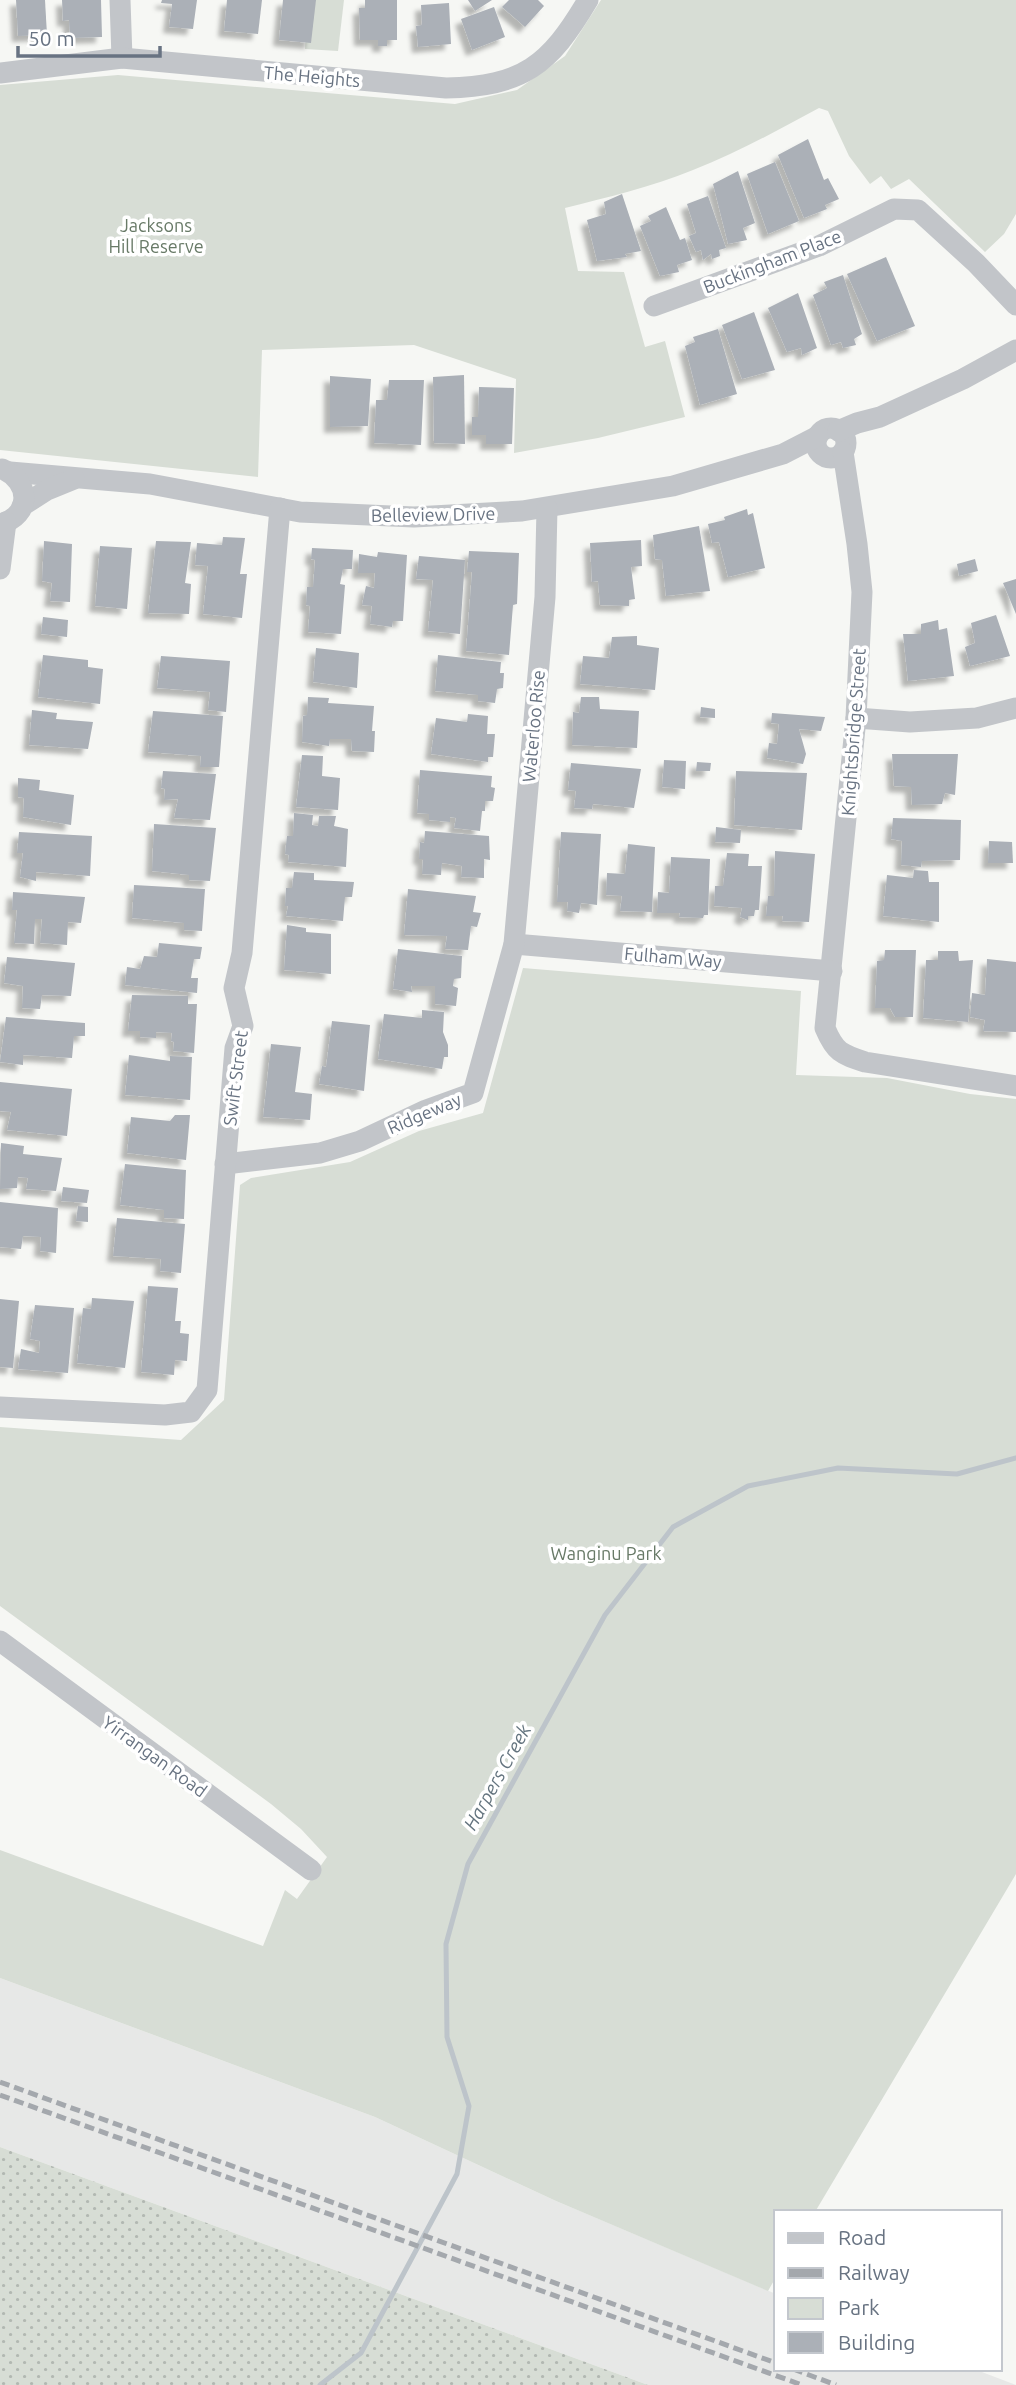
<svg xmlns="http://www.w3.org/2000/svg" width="1016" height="2385" font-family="Ubuntu,sans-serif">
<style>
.built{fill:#e7e8e7}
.grass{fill:url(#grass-dots)}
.park{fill:#d7ddd5}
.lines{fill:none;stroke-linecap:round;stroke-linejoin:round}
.stream{stroke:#bdc4ca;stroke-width:5}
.building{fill:#abb0b7;filter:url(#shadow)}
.street{stroke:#c2c5c9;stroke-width:21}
.rail{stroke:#a4a8ad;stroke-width:5;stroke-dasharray:10 5;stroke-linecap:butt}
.labels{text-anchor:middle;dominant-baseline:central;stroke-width:7;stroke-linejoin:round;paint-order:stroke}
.street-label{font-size:18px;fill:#687382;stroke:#fff}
.park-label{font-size:18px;fill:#687a67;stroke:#fff}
.water-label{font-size:19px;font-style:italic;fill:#64747f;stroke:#fff}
</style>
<defs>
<pattern id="grass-dots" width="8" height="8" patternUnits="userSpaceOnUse" patternTransform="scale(1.75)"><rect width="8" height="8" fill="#d7ddd5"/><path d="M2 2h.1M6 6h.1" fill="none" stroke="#b2b8b2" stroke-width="1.8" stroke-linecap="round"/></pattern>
<filter id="shadow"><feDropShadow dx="-6" dy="6" stdDeviation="2" flood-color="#0004"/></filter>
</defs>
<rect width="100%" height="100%" fill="#f6f7f4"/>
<polygon class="built" points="0,1978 375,2117 556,2201 776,2294 776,2369 974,2369 1016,2385 648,2385 0,2147"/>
<polygon class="grass" points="0,2147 648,2385 0,2385"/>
<g class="park">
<polygon points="308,0 344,0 338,51 305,49"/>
<path d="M601,0H1016V214L1004,234L985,252L909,179L891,189L881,176L870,184L849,156L828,111L819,108C778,130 737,153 693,170C652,187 608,197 565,208L578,271L624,272L645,347L665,341L685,417L598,438L514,453L516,379L414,345L262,350L258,477L0,450V85L118,75L455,104L517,90L565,56Z"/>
<polygon points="523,968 801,991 796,1075 887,1078 970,1094 1016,1099 1016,1874 815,2212 776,2212 776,2277 768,2291 556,2201 375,2117 0,1978 0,1850 263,1946 285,1890 297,1899 327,1857 301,1829 271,1804 0,1606 0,1427 181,1440 224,1400 240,1185 251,1178 350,1162 419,1131 483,1113"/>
</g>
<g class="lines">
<polyline class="stream" points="320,2385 361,2353 457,2174 469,2106 447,2037 446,1944 468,1864 605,1615 673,1527 748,1486 838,1468 957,1474 1016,1458"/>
</g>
<g class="building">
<polygon points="16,0 45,0 47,35 18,36"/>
<polygon points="62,0 101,0 102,37 70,38 69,20 63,21"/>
<polygon points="162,0 197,0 193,29 169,27 172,4 161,3"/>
<polygon points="227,0 262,0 258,34 224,31"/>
<polygon points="283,0 316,0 311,43 279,40"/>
<polygon points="365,0 397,0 397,40 387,40 387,46 378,46 378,40 360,40 359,8 365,8"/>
<polygon points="468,0 492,0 475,11"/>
<polygon points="509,0 538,0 544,6 525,27 502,7"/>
<polygon points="449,3 451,44 418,47 416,26 422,25 421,5"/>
<polygon points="494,7 505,37 472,50 461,19"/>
<polygon points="808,139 824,180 828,178 839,199 825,205 827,209 804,218 778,155"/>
<polygon points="775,162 799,221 768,234 747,174"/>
<polygon points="738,171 755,223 743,228 747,240 728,244 713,184"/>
<polygon points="622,194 641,251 625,254 627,257 597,261 587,220 606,214 604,202"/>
<polygon points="708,196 726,248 719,250 720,256 712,259 711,254 703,260 701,250 696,252 689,236 696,233 687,204"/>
<polygon points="666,207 680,240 685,238 692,260 677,265 679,272 660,276 640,226 651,221 648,216"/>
<polygon points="886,257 915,326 877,341 847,274"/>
<polygon points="843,275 862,334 854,339 856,345 843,348 841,342 831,345 813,295 827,288 824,282"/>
<polygon points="798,293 817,348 802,355 801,348 787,352 768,308"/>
<polygon points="754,312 775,370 742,379 722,325"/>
<polygon points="718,329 737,394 700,405 685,346 695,342 693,337"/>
<polygon points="464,375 465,444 434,443 433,377"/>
<polygon points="330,376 371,379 368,426 330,427"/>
<polygon points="389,380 424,380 421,445 374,443 376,400 387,400"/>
<polygon points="479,387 514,388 512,444 486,444 486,435 472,435 472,417 478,417"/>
<polygon points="747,509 748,515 753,513 765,568 728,577 719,542 712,543 708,524 725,520 724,517"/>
<polygon points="699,526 710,591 666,596 662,560 655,559 653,535"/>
<polygon points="223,537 245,538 240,574 247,574 242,618 203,614 208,566 195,565 197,543 222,545"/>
<polygon points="641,540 642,566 631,567 635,599 629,600 629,606 600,605 598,581 592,582 590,543"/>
<polygon points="44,541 72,544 70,602 50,601 52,583 42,581"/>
<polygon points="156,541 191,542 185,583 191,584 189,614 148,613"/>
<polygon points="100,546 132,548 127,609 95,606"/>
<polygon points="312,548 353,550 352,569 343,569 340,584 345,585 341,634 308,632 310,606 306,605 307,587 313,587 315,560 311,559"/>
<polygon points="469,551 519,553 517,604 513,605 509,655 466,651 472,572 467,572"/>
<polygon points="378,552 407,555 403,621 393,621 392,627 370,624 372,606 362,605 366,586 374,588 375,573 358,573 359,554 377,557"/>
<polygon points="419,556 465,560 460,634 428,631 433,580 416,579"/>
<polygon points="975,559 978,571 959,576 957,564"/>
<polygon points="1016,579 1016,614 1003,583"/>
<polygon points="996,615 1010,656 970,666 965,647 975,643 971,623"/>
<polygon points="43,617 68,620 67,637 41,634"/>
<polygon points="938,620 939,630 947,628 954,676 908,681 903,634 921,634 921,624"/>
<polygon points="637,636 637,645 659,648 655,690 580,684 583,656 609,658 612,637"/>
<polygon points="316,648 359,653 357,688 313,682"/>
<polygon points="43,655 88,660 88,667 103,669 100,704 38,697"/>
<polygon points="438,655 501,662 500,673 504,673 503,688 497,689 495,703 478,701 478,695 435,691"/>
<polygon points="161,656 230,661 226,712 208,710 210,692 157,688"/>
<polygon points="308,697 329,698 328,703 374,706 372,731 375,731 374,752 352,751 351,739 330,739 329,746 302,742 303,716 307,715"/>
<polygon points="581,697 599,697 600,709 639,711 637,748 572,745 573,712 579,713"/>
<polygon points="701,707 715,709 715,718 700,717"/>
<polygon points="32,710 57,713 56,719 93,722 88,749 29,745"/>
<polygon points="153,711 223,716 219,767 200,767 201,756 148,752"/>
<polygon points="772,713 825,717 821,731 799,729 806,754 803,764 767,758 769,743 777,744 779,724 771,723"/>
<polygon points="468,714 488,716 487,734 495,734 493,757 488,757 488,762 431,754 436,718 467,722"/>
<polygon points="892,754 958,754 955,795 945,793 942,804 912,805 911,787 894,786"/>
<polygon points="302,755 323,756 322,776 340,778 338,810 296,807"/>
<polygon points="664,760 686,761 685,789 662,787"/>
<polygon points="697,762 711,763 710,771 696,771"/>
<polygon points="571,763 641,769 634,808 593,804 592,809 574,808 576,791 568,790"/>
<polygon points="420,770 492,776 491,787 495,788 493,801 485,801 485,811 482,811 480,831 454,828 456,818 450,817 450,822 429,820 429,814 417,813"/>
<polygon points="163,771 216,774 210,820 174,818 178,799 164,800 165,789 161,788"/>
<polygon points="736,771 807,773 802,830 734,825"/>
<polygon points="18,778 40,780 39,790 74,795 71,825 23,817 24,798 18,797"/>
<polygon points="294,813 313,815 312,825 318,826 319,816 336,816 334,826 348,829 346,867 288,862 289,855 285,854 287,836 293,836"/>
<polygon points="893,818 961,820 960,860 922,861 921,867 901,865 902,841 891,839"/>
<polygon points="154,824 216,828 210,881 189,880 189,875 152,871"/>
<polygon points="716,827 741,830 740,843 715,842"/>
<polygon points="425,831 489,836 490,860 484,859 484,878 461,877 462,866 442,863 441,875 422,874 423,859 419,859 420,842 424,843"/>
<polygon points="19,832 92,836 90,876 36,872 36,881 20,877 23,853 17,853"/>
<polygon points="561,832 601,834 597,905 581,903 579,913 567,911 568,902 557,902"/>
<polygon points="989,841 1012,842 1013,863 988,863"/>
<polygon points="628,844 655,847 652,912 620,911 622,896 606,895 607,873 625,874"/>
<polygon points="775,851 815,854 809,922 782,921 783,916 766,916 768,896 774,896"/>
<polygon points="727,853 749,854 748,866 762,866 759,910 755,910 754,916 748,916 748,920 740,917 742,908 714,906 715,886 723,886"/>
<polygon points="671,857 710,859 708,915 704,915 703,918 679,917 680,913 657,913 658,892 669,893"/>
<polygon points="914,870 928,871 929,882 939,882 939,922 883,916 887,875 913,878"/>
<polygon points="294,872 314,873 314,880 354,882 352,897 345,897 343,921 286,916 288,906 285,906 286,888 292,888"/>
<polygon points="134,885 205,889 202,931 184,930 184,923 132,918"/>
<polygon points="408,889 476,896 473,912 481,913 477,927 471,926 468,950 445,949 447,936 404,935"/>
<polygon points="13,892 85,897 81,923 68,922 67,945 40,943 42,919 35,919 34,944 14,943 17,910 12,910"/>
<polygon points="287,925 306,928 306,932 331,934 331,974 284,970"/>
<polygon points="159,943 202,947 200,959 194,959 191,978 198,978 197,993 125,985 127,967 140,969 144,956 157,957"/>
<polygon points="398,949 462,956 461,978 454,979 453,986 458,988 456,1006 435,1004 435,986 411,986 412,992 393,989"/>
<polygon points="885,950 916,950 913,1017 895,1017 890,1008 875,1008 877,961 884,960"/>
<polygon points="938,951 958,951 959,961 973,960 968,1022 923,1018 926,960 938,960"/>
<polygon points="7,957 75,963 71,996 42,995 40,1009 22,1008 23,986 4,983"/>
<polygon points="987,959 1016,962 1016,1032 983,1031 985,1020 970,1017 972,993 985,995"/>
<polygon points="132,995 188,996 188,1004 197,1004 194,1053 173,1051 174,1042 171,1041 172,1033 156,1032 156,1038 140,1037 140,1031 128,1031"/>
<polygon points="422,1010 444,1012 443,1032 448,1045 448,1057 444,1057 442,1069 378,1059 384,1014 422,1018"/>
<polygon points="6,1017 85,1023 85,1036 74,1036 72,1058 23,1055 23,1065 0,1062"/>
<polygon points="332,1021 370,1025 364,1091 319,1084 322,1066 326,1067"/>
<polygon points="271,1044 301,1047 295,1092 312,1094 310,1120 263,1117"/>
<polygon points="129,1055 170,1061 170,1056 192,1057 190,1100 125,1095"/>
<polygon points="0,1082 72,1089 67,1136 7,1130 11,1112 0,1111"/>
<polygon points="175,1115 190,1115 186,1160 127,1153 131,1117 170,1121"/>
<polygon points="1,1143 24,1146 23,1154 62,1158 56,1191 26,1189 28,1178 18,1177 17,1188 0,1189"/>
<polygon points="125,1164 186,1170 184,1219 164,1218 164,1210 120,1205"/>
<polygon points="63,1187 89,1190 87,1203 61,1201"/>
<polygon points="0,1202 58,1208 56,1253 40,1251 41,1237 23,1236 21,1249 0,1247"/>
<polygon points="78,1206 88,1207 88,1222 76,1221"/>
<polygon points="117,1218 185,1224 181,1273 160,1271 161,1259 113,1256"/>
<polygon points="148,1286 178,1288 175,1321 181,1321 180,1333 189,1334 187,1361 175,1360 174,1375 141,1372"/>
<polygon points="92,1298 134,1301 125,1368 77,1363 83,1308 91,1309"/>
<polygon points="0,1299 19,1301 13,1368 0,1367"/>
<polygon points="35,1305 74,1308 68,1373 18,1369 21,1349 39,1353 40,1341 30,1339"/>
</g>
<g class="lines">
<g class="street">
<polyline points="120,0 122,58"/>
<path d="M0,73L122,58L446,88C523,86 549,66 588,0"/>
<polyline points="654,306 819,246 894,209 918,210 976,263 1016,305"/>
<circle cx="831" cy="443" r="15"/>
<polyline points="838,431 857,423 880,417 963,379 1016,350"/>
<path d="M843,452L857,544L862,592L856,718L825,1028C835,1052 841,1054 865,1062L1016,1086"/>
<polyline points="10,472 150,484 300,512 414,517 522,511 673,486 783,454 818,436"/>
<polyline points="22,506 47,490 74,479"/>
<path d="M0,524C32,516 31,481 2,469"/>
<polyline points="0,569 6,522"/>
<polyline points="856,718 910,722 977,718 1016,708"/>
<polyline points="514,944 832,971"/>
<polyline points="225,1164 320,1153 360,1141 426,1110 473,1093 514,944 545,597 547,508"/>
<polyline points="0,1407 165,1415 191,1412 207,1390 235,1048 243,1026 234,988 242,953 280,508"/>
<polyline points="0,1641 311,1870"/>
</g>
<g class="rail">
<polyline points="0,2082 776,2363"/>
<polyline points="0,2095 802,2385"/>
<polyline points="793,2369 836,2385"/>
</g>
</g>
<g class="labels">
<g class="street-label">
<text transform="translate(312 76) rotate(5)">The Heights</text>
<text transform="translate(772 261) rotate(-21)">Buckingham Place</text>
<text transform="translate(433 514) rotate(-1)">Belleview Drive</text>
<text transform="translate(533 726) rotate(-85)">Waterloo Rise</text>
<text transform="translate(853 732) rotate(-86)">Knightsbridge Street</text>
<text transform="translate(673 957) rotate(5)">Fulham Way</text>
<text transform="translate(235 1078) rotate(-83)">Swift Street</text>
<text transform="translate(424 1113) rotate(-23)">Ridgeway</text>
<text transform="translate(155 1756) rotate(36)">Yirrangan Road</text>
</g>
<g class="park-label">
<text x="156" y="225">Jacksons<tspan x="156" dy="21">Hill Reserve</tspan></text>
<text x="606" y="1553">Wanginu Park</text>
</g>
<g class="water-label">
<text transform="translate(497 1777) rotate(-61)">Harpers Creek</text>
</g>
</g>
<rect x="774" y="2210" width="228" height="161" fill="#ffffff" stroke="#c3c7cd" stroke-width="2"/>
<rect x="788" y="2233" width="35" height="10" fill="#c2c5c9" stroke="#c3c7cd" stroke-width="2"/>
<text x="838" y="2245" font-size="21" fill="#687382">Road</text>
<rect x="788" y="2268" width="35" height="10" fill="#a4a8ad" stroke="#c3c7cd" stroke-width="2"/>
<text x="838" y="2280" font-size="21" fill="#687382">Railway</text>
<rect x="788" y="2298" width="35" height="21" fill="#d7ddd5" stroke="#c3c7cd" stroke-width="2"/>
<text x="838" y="2315" font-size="21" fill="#687382">Park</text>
<rect x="788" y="2332" width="35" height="21" fill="#abb0b7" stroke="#c3c7cd" stroke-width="2"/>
<text x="838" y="2350" font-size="21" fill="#687382">Building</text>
<path d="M18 46v10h142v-10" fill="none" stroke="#687382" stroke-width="3.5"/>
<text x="28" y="46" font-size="21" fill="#687382" stroke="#ffffff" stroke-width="5" paint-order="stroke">50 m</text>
</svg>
